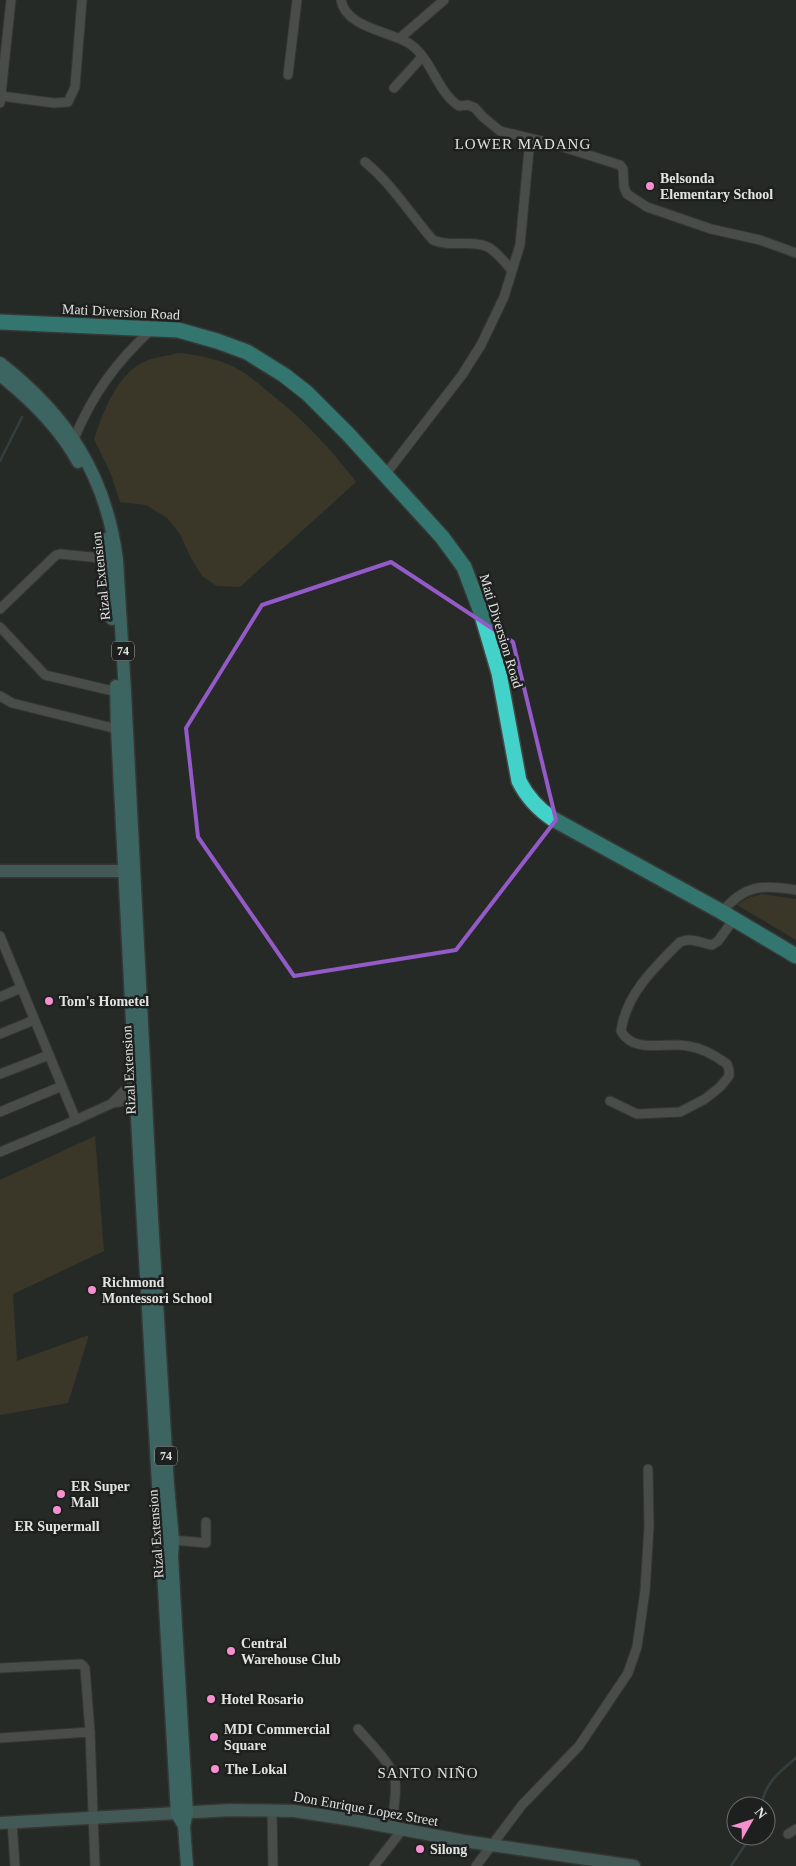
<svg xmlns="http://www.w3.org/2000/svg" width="796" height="1866" font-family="Georgia,serif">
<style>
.green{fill:#52472e}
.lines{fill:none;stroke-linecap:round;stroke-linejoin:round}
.stream{stroke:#445960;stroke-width:2.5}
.street-casing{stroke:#464846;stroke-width:11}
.secondary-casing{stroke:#464846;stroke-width:15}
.primary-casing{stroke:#464846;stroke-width:15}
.highway-casing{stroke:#464846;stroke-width:18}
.street{stroke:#747875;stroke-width:9}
.secondary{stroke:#65938e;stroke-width:12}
.primary{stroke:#57aea8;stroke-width:12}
.highway{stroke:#43d2ca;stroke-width:15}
.marked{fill:none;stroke:#945ac8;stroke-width:4;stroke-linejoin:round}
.poi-dot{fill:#f690cf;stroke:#1d201e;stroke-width:2}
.labels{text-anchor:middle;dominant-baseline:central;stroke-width:5;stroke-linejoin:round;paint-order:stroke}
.shield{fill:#1d201e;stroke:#a6a8a6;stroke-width:1}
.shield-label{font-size:12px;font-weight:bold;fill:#e1e3e1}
.poi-label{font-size:14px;font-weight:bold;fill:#e1e3e1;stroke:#1d201e;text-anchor:start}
.street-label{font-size:14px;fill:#e1e3e1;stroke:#1d201e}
.neighbourhood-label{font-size:15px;letter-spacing:1px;fill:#e1e3e1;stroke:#1d201e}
</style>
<rect width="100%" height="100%" fill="#272a27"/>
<g class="green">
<path d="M178,353C197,355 216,358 234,367C248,374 259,384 271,394C304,420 331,449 356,482L240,587L217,586L202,576L191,558L180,534L167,518L146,505L120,502L111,474L94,439C104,411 117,372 148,360C157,357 168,356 178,353Z"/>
<polygon points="762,894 796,899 796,940 737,905 748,898"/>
<polygon points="95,1136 104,1251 13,1294 17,1361 89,1335 68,1403 0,1415 0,1180"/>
</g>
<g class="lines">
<g class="stream">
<polyline points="0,461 22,417"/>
<path d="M761,1806C766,1782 778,1773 796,1758"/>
<polyline points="731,1866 751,1836"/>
</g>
<g class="street-casing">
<g id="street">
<path d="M341,0C346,28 390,31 410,44C432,59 437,92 459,106L468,105L475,108L483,117L500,131L550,143L620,165L623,169L624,187L627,194L647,207L711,229L760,240L796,253"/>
<polyline points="400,38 444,0"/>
<polyline points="288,75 297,0"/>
<polyline points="394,88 422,57"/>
<polyline points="1,96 54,103 68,102 75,87 82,0"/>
<polyline points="0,103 11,0"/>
<path d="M365,162C392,184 410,214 433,240C450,248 471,239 488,247C497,252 504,262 511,269"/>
<path d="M70,442L74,439C93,393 117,361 153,328"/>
<polyline points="385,475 462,375 481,345 504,297 520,245 530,139"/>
<polyline points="0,609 56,555 60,554 112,559"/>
<polyline points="0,627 45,675 117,692"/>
<polyline points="0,696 12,703 117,729"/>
<path d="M722,912C744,885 763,884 796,890"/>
<polyline points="0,936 76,1120"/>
<polyline points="0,997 21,988"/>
<polyline points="0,1034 34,1020"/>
<polyline points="0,1074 49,1055"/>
<path d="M610,1101L637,1114L680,1112L705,1099L720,1087L729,1076V1070L727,1064C716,1056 702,1048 688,1046C666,1041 634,1055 621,1031C626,994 655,967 680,942C692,937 700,943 712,945L718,941L734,919"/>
<polyline points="113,1102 135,1080 138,1079"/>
<polyline points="0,1112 62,1086"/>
<polyline points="0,1152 60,1127 113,1103 141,1098"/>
<polyline points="173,1540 206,1543 206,1522"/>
<polyline points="0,1668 81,1664 85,1668 90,1732 95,1866"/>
<path d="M358,1729C369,1742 393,1765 395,1780C397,1796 393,1813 391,1828"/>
<polyline points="0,1738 90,1732"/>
<polyline points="272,1811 273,1866"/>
<polyline points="12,1822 15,1866"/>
<polyline points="788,1834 796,1829"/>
<polyline points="374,1866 402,1830"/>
<polyline points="476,1866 522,1805 579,1746 628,1673 637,1647 645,1591 649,1527 648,1469"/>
</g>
</g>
<g class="secondary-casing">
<g id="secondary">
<polyline points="0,871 133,871"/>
<polyline points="0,1823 231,1810 294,1811 353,1820 464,1841 634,1866"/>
</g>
</g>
<g class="primary-casing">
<g id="primary">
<path d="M0,363C67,415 106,475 117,560L125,692L152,1218L168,1485L173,1540L172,1557L187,1813L184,1826L187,1866"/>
<path d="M0,375C30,399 60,428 78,462"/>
<polyline points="106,539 112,619"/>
<polyline points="116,686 117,729 137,1119 177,1814 184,1826"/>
</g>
</g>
<g class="highway-casing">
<path id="highway" d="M0,322L178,330L217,341L247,352L284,375L307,393L348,434L442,537L464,567L481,612L499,673L519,781C527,797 538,809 553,819L722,912L796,956"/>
</g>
<use href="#street" class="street"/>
<use href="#secondary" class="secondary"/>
<use href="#primary" class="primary"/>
<use href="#highway" class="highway"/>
</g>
<path d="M0 0H796V1866H0ZM391,562L513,642L556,820L456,950L294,976L198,837L186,728L262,605Z" fill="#272a27" fill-opacity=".55" fill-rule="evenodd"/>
<path class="marked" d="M391,562L513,642L556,820L456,950L294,976L198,837L186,728L262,605Z"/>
<g class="poi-dot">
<circle cx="650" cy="186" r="5"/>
<circle cx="49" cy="1001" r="5"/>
<circle cx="92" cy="1290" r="5"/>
<circle cx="61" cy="1494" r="5"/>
<circle cx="57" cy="1510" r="5"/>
<circle cx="231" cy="1651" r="5"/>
<circle cx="211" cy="1699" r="5"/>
<circle cx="214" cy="1737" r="5"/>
<circle cx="215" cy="1769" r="5"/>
<circle cx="420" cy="1849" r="5"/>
</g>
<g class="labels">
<g class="shield">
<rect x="112" y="641.5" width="22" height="19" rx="4"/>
<rect x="155" y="1446.5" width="22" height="19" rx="4"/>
</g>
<g class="shield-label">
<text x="123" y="651">74</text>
<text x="166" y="1456">74</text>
</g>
<g class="poi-label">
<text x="660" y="178">Belsonda<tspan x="660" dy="16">Elementary School</tspan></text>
<text x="59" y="1001">Tom's Hometel</text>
<text x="102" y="1282">Richmond<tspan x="102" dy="16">Montessori School</tspan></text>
<text x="71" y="1486">ER Super<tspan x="71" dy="16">Mall</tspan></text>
<text x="57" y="1526" text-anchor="middle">ER Supermall</text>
<text x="241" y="1643">Central<tspan x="241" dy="16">Warehouse Club</tspan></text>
<text x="221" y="1699">Hotel Rosario</text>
<text x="224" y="1729">MDI Commercial<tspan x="224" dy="16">Square</tspan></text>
<text x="225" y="1769">The Lokal</text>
<text x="430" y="1849">Silong</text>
</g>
<g class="street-label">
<text transform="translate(121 312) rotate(3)">Mati Diversion Road</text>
<text transform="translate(101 576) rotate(-96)">Rizal Extension</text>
<text transform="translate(501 631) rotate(73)">Mati Diversion Road</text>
<text transform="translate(129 1070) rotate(-93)">Rizal Extension</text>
<text transform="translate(156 1534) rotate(-94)">Rizal Extension</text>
<text transform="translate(366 1809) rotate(10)">Don Enrique Lopez Street</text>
</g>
<g class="neighbourhood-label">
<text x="523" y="144">LOWER MADANG</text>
<text x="428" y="1773">SANTO NIÑO</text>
</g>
</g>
<g transform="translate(751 1821) rotate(51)"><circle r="24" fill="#1d201e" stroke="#6b6e6c"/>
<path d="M0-4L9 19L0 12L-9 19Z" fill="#f690cf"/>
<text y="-8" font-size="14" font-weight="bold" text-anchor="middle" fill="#e1e3e1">N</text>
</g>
</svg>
